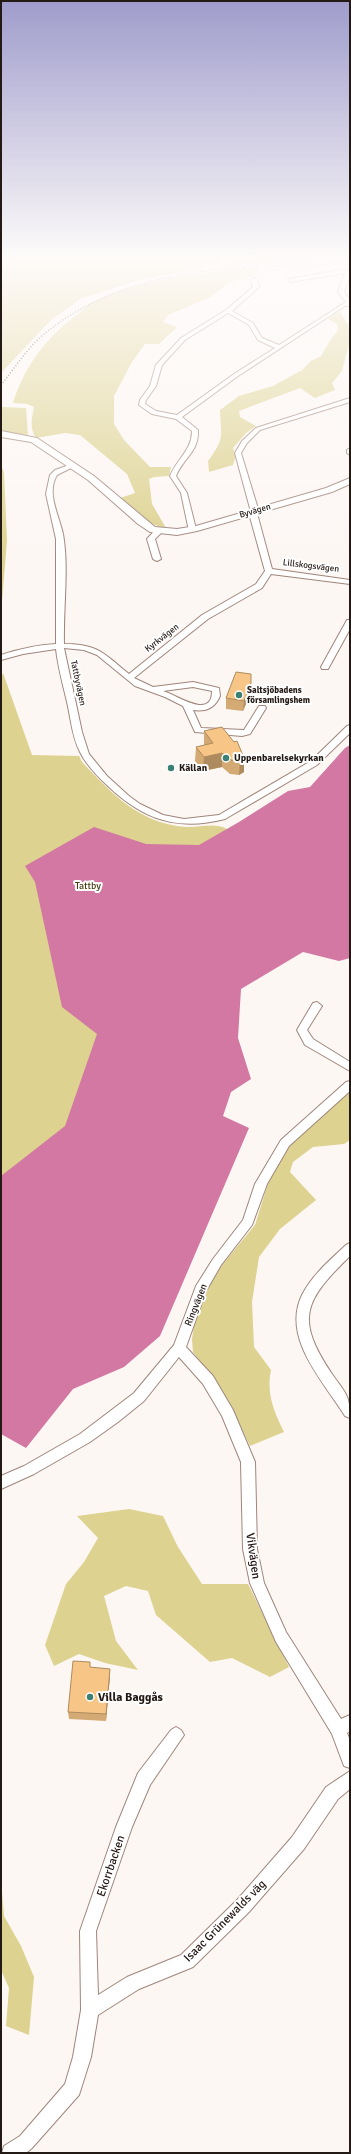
<svg xmlns="http://www.w3.org/2000/svg" width="351" height="2154" font-family="Signika,sans-serif">
<style>
.green{fill:#ddd290}
.water{fill:#d278a2}
.lines{fill:none;stroke-linecap:round;stroke-linejoin:round}
.minor-casing{stroke:#9f857a;stroke-width:2}
.tertiary-casing{stroke:#9f857a;stroke-width:2}
.minor{fill:#fff;fill-rule:evenodd}
.tertiary{fill:#fff;fill-rule:evenodd}
.rail{stroke:#4a413d;stroke-width:1.5;stroke-dasharray:1 2;stroke-linecap:butt}
.wall{fill:#d4aa74}
.shaded-wall{fill:#ad8b5e}
.building{fill:#f7c687;stroke:#ad8b5e}
.poi-dot{fill:#3c8074;stroke:#fff;stroke-width:1.5}
.labels{text-anchor:middle;dominant-baseline:central;stroke-width:4;stroke-linejoin:round;paint-order:stroke}
.far-street-label{font-size:9px;fill:#231915;stroke:#fff}
.far-poi-label{font-size:9px;font-weight:bold;fill:#231915;stroke:#fff;text-anchor:start}
.poi-label{font-size:10px;font-weight:bold;fill:#231915;stroke:#fff;text-anchor:start}
.park-label{font-size:10px;fill:#453d13;stroke:#fff}
.street-label{font-size:10px;fill:#231915;stroke:#fff}
.near-street-label{font-size:12px;fill:#231915;stroke:#fff}
.near-poi-label{font-size:12px;font-weight:bold;fill:#231915;stroke:#fff;text-anchor:start}
</style>
<rect width="100%" height="100%" fill="#fdf7f4"/>
<g class="green">
<polygon points="1,258 233,258 223,261 218,265 139,280 80,299 51,320 1,373"/>
<polygon points="240,258 350,258 350,262 279,262 228,265"/>
<path d="M259,267L258,272L246,279L232,281L209,298L168,315L163,322L177,327L159,344H145L132,362L114,396V424L124,440L150,467H171L169,476L154,477L149,479L152,504L166,528C145,525 136,510 120,498L135,493L127,474L80,435L65,433L36,438C29,428 32,418 34,407L27,404L13,403C24,367 47,336 78,314C82,311 86,307 90,304C136,280 208,271 259,267Z"/>
<path d="M340,312L350,328V341L342,371L332,383L335,390L315,398L300,388L239,411L240,417L256,426L246,433L233,448L236,456L233,465L209,472L208,461C225,438 221,437 220,410L239,396L273,386L302,370L311,361L321,356L329,342L338,330L337,324L328,319Z"/>
<polygon points="1,407 26,408 28,435 1,432"/>
<polygon points="1,465 4,472 7,540 1,614"/>
<path d="M3,673L32,755L79,756L82,762C112,794 139,823 185,827C199,828 214,822 227,829L1,1293V678Z"/>
<path d="M350,1091V1140L344,1144L313,1147L293,1162L290,1172L316,1200L280,1229L259,1257L252,1302L254,1347L271,1370C266,1393 274,1412 284,1432L250,1446L234,1413L215,1380L193,1352L192,1340L194,1324L209,1287L221,1266L255,1225L270,1177L288,1145Z"/>
<polygon points="129,1509 163,1516 178,1547 202,1584 248,1584 289,1667 270,1677 232,1658 210,1662 156,1615 148,1591 126,1586 104,1596 116,1641 138,1670 105,1663 79,1654 54,1666 45,1645 66,1584 84,1562 98,1538 77,1516"/>
<polygon points="1,1880 4,1916 21,1946 34,1977 29,2035 6,2026 9,1988 1,1970"/>
</g>
<polygon class="water" points="350,745 350,958 339,961 303,952 241,989 238,1038 251,1079 231,1092 223,1116 249,1128 160,1336 124,1367 73,1389 26,1448 1,1434 1,1176 65,1126 97,1034 62,1007 35,882 25,866 94,827 146,844 199,845 239,822 288,791 310,787 345,748"/>
<g class="lines">
<g class="minor-casing">
<g id="minor">
<path d="M347,269L350,271V276L344,292L350,300V306H345L238,376L182,417L198,430C199,452 184,457 176,476L187,493L196,529L189,531L181,493L170,476C177,459 192,450 192,431L176,419L152,414L139,405L140,400L150,386L156,365L181,338L226,310L253,287L251,280L254,278L257,280L259,287L232,311L253,323L262,338L279,345L346,302L338,292L345,273L290,282L288,279ZM228,313L249,325L258,340L275,348L234,374L177,415L156,411L145,404L146,400L156,386L162,365L185,340Z"/>
<path d="M350,398V402L260,430L247,443L241,453L259,512L258,517L272,569L350,580V584L271,574L262,588L208,619L134,678L153,687L193,682L219,688L220,696C215,708 206,712 193,710L201,728L244,730L259,706H265L266,708L250,734L242,736L195,732L183,706L165,697L135,686L97,655L84,650L64,648L82,732L89,754L107,776L129,796L140,804L163,815L184,819L219,815L311,761L347,726L350,725V733L317,765L225,819C178,831 144,820 109,787C98,777 87,766 80,752C72,737 71,719 67,702C63,685 58,667 56,649L23,654L1,660V655C19,649 37,645 56,644V539L46,494L50,475L55,470L72,464L75,466L57,475C46,493 59,515 63,534C69,567 63,609 64,644C99,644 104,654 129,674L202,615L256,584L265,571L250,517L251,512L235,453L242,441L256,428ZM193,687L212,691C212,721 175,694 163,691Z"/>
<polygon points="350,448 350,455 347,453 347,450"/>
<polygon points="156,529 163,531 155,539 161,559 157,561 153,559 147,539"/>
<polygon points="347,620 350,620 350,629 328,669 322,669 321,667"/>
<polygon points="317,1002 322,1006 307,1030 313,1039 350,1062 350,1071 305,1045 297,1030 313,1003"/>
<polygon points="350,1081 350,1091 289,1146 267,1184 252,1225 221,1265 206,1291 186,1347 213,1376 233,1410 255,1462 257,1549 264,1583 286,1632 341,1719 350,1715 350,1731 347,1733 350,1740 350,1768 344,1766 332,1734 276,1642 250,1583 243,1549 241,1462 222,1416 203,1384 179,1357 144,1401 118,1422 90,1442 34,1474 1,1489 1,1476 24,1466 80,1434 134,1393 174,1345 196,1286 213,1259 243,1220 255,1184 281,1140 346,1082"/>
<path d="M350,1243V1256C305,1300 294,1318 332,1374C345,1393 350,1394 350,1418L345,1416C324,1382 281,1338 302,1295C312,1275 330,1260 346,1245Z"/>
<polygon points="176,1727 181,1730 184,1735 150,1785 132,1827 96,1931 98,1995 127,1977 181,1955 237,1900 292,1837 326,1787 350,1771 350,1789 338,1799 304,1849 249,1912 193,1967 139,1989 98,2015 91,2057 79,2095 32,2148 26,2153 2,2153 4,2146 20,2136 65,2084 73,2057 81,2010 80,1931 116,1827 138,1773 171,1730"/>
</g>
</g>
<g class="tertiary-casing">
<polygon id="tertiary" points="1,431 37,438 94,476 155,527 177,529 196,526 326,488 350,478 350,484 332,492 197,531 177,535 150,532 138,524 88,480 31,442 1,437"/>
</g>
<use href="#minor" class="minor"/>
<use href="#tertiary" class="tertiary"/>
<path class="rail" d="M1,385C15,368 27,348 44,334C130,264 245,265 350,264"/>
</g>
<g class="wall">
<polygon points="251,683 250,694 243,711 226,709 226,698"/>
<polygon points="204,731 234,742 244,772 239,775 230,774 222,767 203,771 195,761 196,747 204,745"/>
<polygon points="91,1668 110,1669 110,1675 106,1721 69,1719 68,1712"/>
</g>
<g class="shaded-wall">
<polygon points="251,683 250,694 243,711 244,701"/>
<polygon points="222,753 222,767 203,771 204,757"/>
<polygon points="244,758 244,772 239,775 240,761"/>
<polygon points="110,1669 110,1675 106,1721 106,1714"/>
</g>
<g class="building">
<polygon points="236,672 251,674 251,683 244,701 226,698"/>
<polygon points="222,727 234,742 237,741 244,758 240,761 231,760 222,753 204,757 196,747 213,743 204,731"/>
<polygon points="73,1661 90,1662 90,1667 110,1669 106,1714 68,1712"/>
</g>
<linearGradient id="sky" x2="0" y2="1"><stop stop-color="#9f9ccc"/><stop offset="0.46" stop-color="#fefbfa"/><stop offset="1" stop-color="#fefbfa" stop-opacity="0"/></linearGradient>
<rect width="351" height="560" fill="url(#sky)"/>
<g class="poi-dot">
<circle cx="239" cy="695" r="4"/>
<circle cx="226" cy="758" r="4"/>
<circle cx="171" cy="768" r="4"/>
<circle cx="90" cy="1697" r="4"/>
</g>
<g class="labels">
<g class="far-street-label">
<text transform="translate(255 511) rotate(-16)">Byvägen</text>
<text transform="translate(311 566) rotate(7)">Lillskogsvägen</text>
<text transform="translate(162 638) rotate(-38)">Kyrkvägen</text>
<text transform="translate(78 683) rotate(78)">Tattbyvägen</text>
</g>
<g class="far-poi-label">
<text x="247" y="690">Saltsjöbadens<tspan x="247" dy="10">församlingshem</tspan></text>
</g>
<g class="poi-label">
<text x="234" y="758">Uppenbarelsekyrkan</text>
<text x="179" y="768">Källan</text>
</g>
<g class="park-label">
<text x="88" y="886">Tattby</text>
</g>
<g class="street-label">
<text transform="translate(196 1305) rotate(-68)">Ringvägen</text>
</g>
<g class="near-street-label">
<text transform="translate(253 1556) rotate(82)">Vikvägen</text>
<text transform="translate(111 1866) rotate(-71)">Ekorrbacken</text>
<text transform="translate(225 1921) rotate(-45)">Isaac Grünewalds väg</text>
</g>
<g class="near-poi-label">
<text x="98" y="1697">Villa Baggås</text>
</g>
</g>
<rect width="351" height="2154" fill="none" stroke="#231915" stroke-width="4"/>
</svg>
